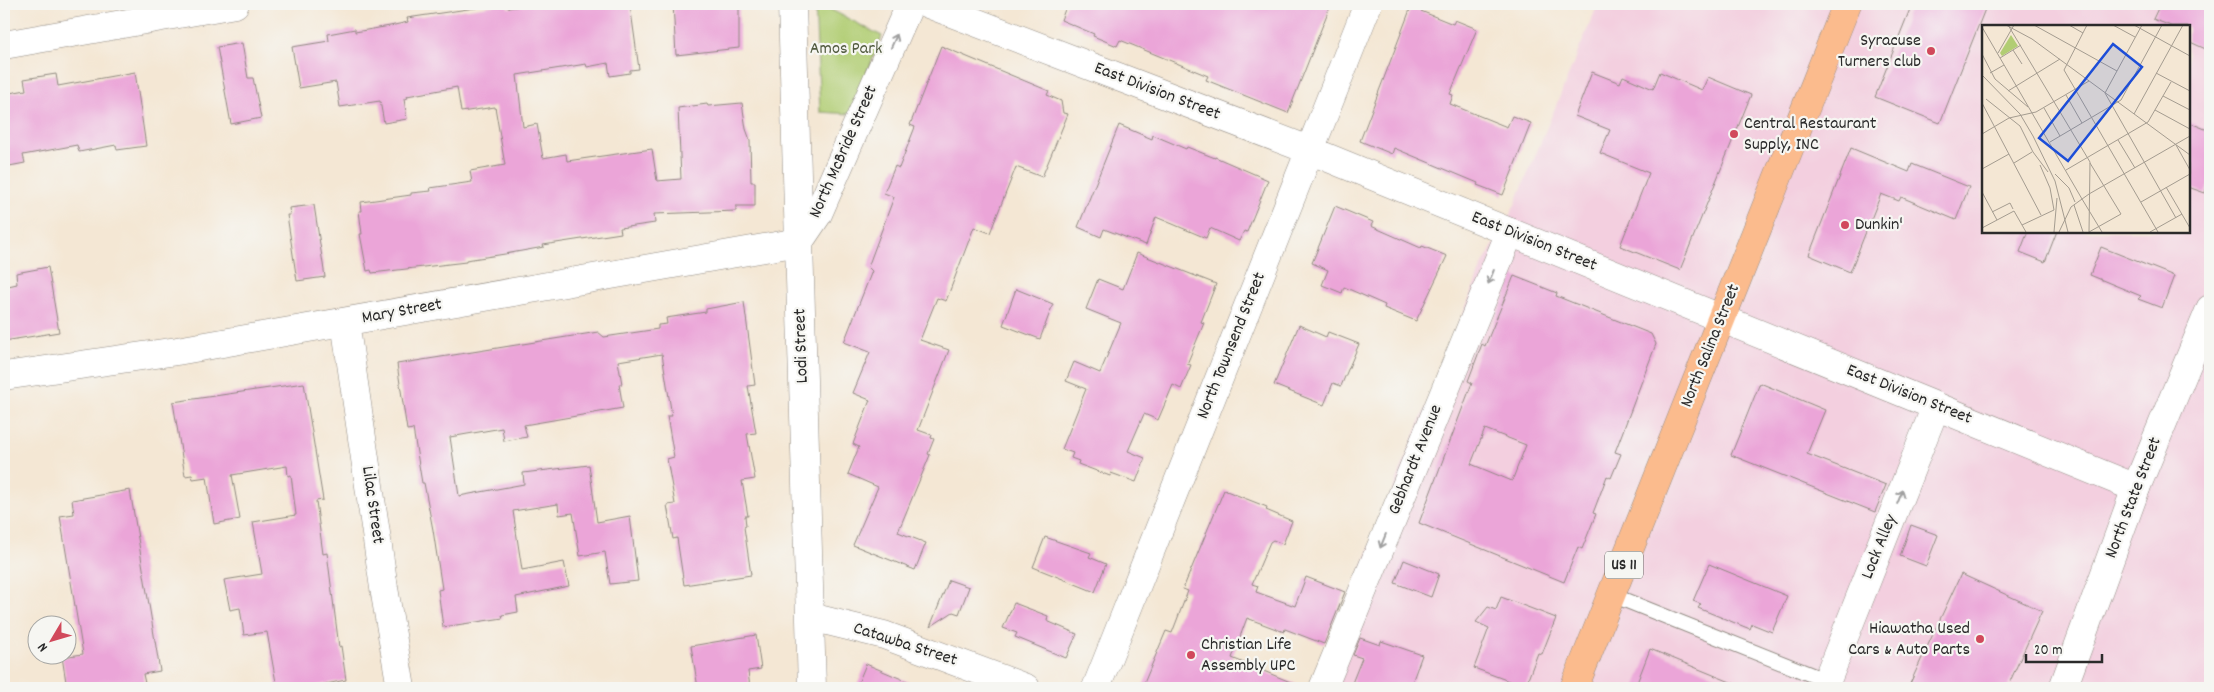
<svg xmlns="http://www.w3.org/2000/svg" width="2214" height="692" font-family="Dekko,sans-serif">
<style>
.built{fill:#f3cfdf;fill-rule:evenodd}
.green{fill:#b1cd73;stroke:#6e7c4f}
.building{fill:#eba5d8;fill-rule:evenodd}
.lines{fill:none;stroke-linecap:round;stroke-linejoin:round}
.service-casing{stroke:#908980;stroke-width:16}
.minor-casing{stroke:#908980;stroke-width:29}
.tertiary-casing{stroke:#908980;stroke-width:29}
.primary-casing{stroke:#908980;stroke-width:29}
.service{stroke:#fff;stroke-width:14}
.minor{stroke:#fff;stroke-width:28}
.tertiary{stroke:#fff;stroke-width:28}
.primary{stroke:#fbbb8d;stroke-width:28}
.oneway{stroke:#a0a0a0}
.poi-dot{fill:#d1495b;stroke:#f6f6f2;stroke-width:2}
.labels{text-anchor:middle;dominant-baseline:central;stroke-width:4.5;stroke-linejoin:round;paint-order:stroke}
.shield{fill:#f6f6f2;stroke:#686867;stroke-width:1}
.shield-label{font-size:16px;font-weight:bold;fill:#2b2b2b}
.poi-label{font-size:18px;fill:#2b2b2b;stroke:#f6f6f2;text-anchor:start}
.park-label{font-size:18px;fill:#535c41;stroke:#f6f6f2}
.street-label{font-size:18px;fill:#2b2b2b;stroke:#f6f6f2}
.inset-road{fill:none;stroke:#a49c90;stroke-width:1}
.view{fill:#1d4ed8;fill-opacity:0.15;stroke:#1d4ed8;stroke-width:2.5}
.inset-edge{fill:none;stroke:#2b2b2b;stroke-width:2.5}
</style>
<rect width="100%" height="100%" fill="#f6f6f2"/>
<filter id="ink" filterUnits="userSpaceOnUse"><feTurbulence type="fractalNoise" baseFrequency=".02" numOctaves="2"/><feDisplacementMap in="SourceGraphic" scale="10" xChannelSelector="R" yChannelSelector="G"/><feConvolveMatrix kernelMatrix="1 2 1 2 8 2 1 2 1" color-interpolation-filters="sRGB"/></filter>
<filter id="wash" filterUnits="userSpaceOnUse"><feTurbulence type="fractalNoise" baseFrequency=".0096" numOctaves="4" result="noise"/><feDisplacementMap in="SourceGraphic" scale="20" xChannelSelector="R" yChannelSelector="G"/><feGaussianBlur stdDeviation="1.12" result="paint"/><feColorMatrix in="noise" values="0 0 0 0 0 0 0 0 0 0 0 0 0 0 0 0 0 1.4 0 .05"/><feComposite in="paint" operator="in"/></filter>
<g filter="url(#wash)">
<rect width="100%" height="100%" fill="#f4e7d4"/>
<path class="built" d="M1598,4H2210V688H1314L1482,266L1514,207ZM1983,26H2188V231H1983Z"/>
<polygon class="green" points="815,4 820,4 882,36 850,114 820,112"/>
<g id="blocks">
<g class="building">
<polygon points="502,4 507,4 508,8 534,4 630,4 639,69 630,70 630,73 610,76 608,63 587,67 586,64 517,75 523,127 537,124 543,158 566,154 567,161 652,149 657,181 681,179 678,108 707,104 708,106 742,103 746,129 750,140 751,182 755,182 755,206 736,206 736,211 654,214 655,223 620,228 621,233 543,245 544,247 505,254 466,260 466,262 372,273 371,270 367,271 360,234 362,234 359,211 362,211 361,202 411,195 411,193 431,191 430,188 472,182 470,171 505,165 495,107 461,112 457,87 407,96 408,98 404,99 407,119 384,123 380,101 340,107 336,82 299,88 292,47 329,41 328,34 355,29 355,32 390,26 408,22 407,18"/>
<polygon points="673,4 739,4 739,48 676,55"/>
<polygon points="1067,4 1331,4 1288,113 1206,80 1208,76 1120,40 1117,46 1093,36 1094,34 1061,20"/>
<polygon points="1912,4 1987,4 1940,123 1875,97"/>
<polygon points="2160,4 2210,4 2210,51 2188,41 2188,26 2171,26 2153,19"/>
<polygon points="1411,7 1453,24 1455,20 1477,29 1450,94 1453,95 1450,104 1507,127 1512,116 1531,123 1503,195 1477,185 1478,183 1394,148 1392,154 1360,141"/>
<polygon points="242,43 248,78 253,78 261,118 231,124 217,47"/>
<polygon points="941,46 1049,91 1047,95 1061,101 1063,113 1068,114 1042,177 1016,167 990,233 974,227 946,301 937,298 920,340 949,350 918,430 932,435 931,438 934,439 928,454 930,455 898,532 926,543 915,570 853,545 878,487 848,474 859,447 853,444 870,400 853,393 870,352 844,342 872,271 868,267 894,197 884,193 895,166 899,168 915,127 910,125"/>
<polygon points="135,72 146,146 117,150 116,145 79,152 77,145 23,155 25,163 4,167 4,94 26,90 24,79 56,74 58,86"/>
<polygon points="1592,72 1620,83 1623,76 1653,89 1660,72 1702,90 1708,77 1751,95 1680,270 1620,246 1649,173 1600,153 1610,130 1575,116"/>
<polygon points="2188,122 2210,131 2210,179 2205,193 2188,187"/>
<polygon points="1119,125 1152,139 1153,135 1186,149 1187,147 1215,158 1215,157 1268,180 1247,232 1244,231 1239,241 1210,228 1206,238 1156,217 1146,245 1104,229 1101,237 1078,227"/>
<polygon points="1851,148 1909,172 1912,164 1969,187 1956,220 1901,197 1899,201 1881,194 1850,272 1809,255"/>
<polygon points="314,205 325,277 297,281 287,215 290,215 289,208"/>
<polygon points="1335,206 1373,222 1371,226 1421,248 1422,246 1447,256 1416,321 1384,308 1385,305 1344,287 1342,293 1322,285 1328,270 1312,263"/>
<polygon points="2028,231 2057,231 2045,262 2020,252"/>
<polygon points="2101,247 2174,276 2162,308 2138,299 2141,296 2090,275"/>
<polygon points="1137,253 1216,284 1201,322 1204,323 1187,364 1191,365 1181,389 1173,385 1158,420 1144,414 1128,451 1145,458 1136,482 1111,473 1110,476 1078,464 1079,461 1071,458 1073,453 1062,449 1086,389 1066,381 1074,362 1100,373 1121,323 1086,309 1098,279 1123,289"/>
<polygon points="48,267 59,332 4,341 4,287 17,284 16,273"/>
<path d="M1514,276L1557,293L1556,296L1651,334L1656,344L1615,452L1621,454L1611,478L1607,476L1593,513L1596,514L1582,549L1578,547L1564,582L1419,523L1472,383L1468,381L1482,344L1485,346ZM1485,429L1526,445L1512,481L1471,464Z"/>
<polygon points="1016,289 1053,304 1040,339 1003,325"/>
<polygon points="744,302 755,385 748,386 756,433 747,434 755,479 742,481 748,516 745,516 746,526 744,527 751,575 684,585 677,538 673,539 667,505 675,504 667,459 674,457 667,416 672,416 662,354 618,361 622,384 619,384 623,408 524,425 527,437 504,441 502,428 450,437 459,496 524,484 523,473 589,465 597,522 630,516 638,581 610,584 605,552 580,556 573,513 559,515 558,504 513,511 522,570 564,562 569,586 516,597 518,612 502,615 503,618 443,627 438,590 442,589 433,530 424,483 422,483 413,429 407,430 397,364 598,332 604,337 658,329 658,325 667,324 666,318 706,312 706,309"/>
<polygon points="1299,325 1326,337 1328,332 1359,344 1341,386 1333,383 1324,405 1274,385"/>
<polygon points="304,383 323,500 316,501 323,554 327,553 339,647 341,646 346,680 311,687 277,688 267,632 244,635 240,608 230,610 224,580 262,574 253,522 296,515 291,475 288,476 287,466 232,475 240,519 214,524 207,477 193,479 192,475 185,476 173,402"/>
<polygon points="1760,383 1825,410 1807,454 1886,485 1875,512 1731,455"/>
<polygon points="130,490 160,671 143,674 146,688 67,688 62,657 83,654 60,516 74,514 72,500"/>
<polygon points="1224,490 1267,507 1266,510 1292,521 1283,544 1273,540 1270,542 1252,584 1258,586 1256,592 1295,606 1306,577 1345,592 1324,644 1285,629 1284,632 1247,618 1232,658 1305,688 1142,688 1166,631 1172,633 1188,591 1183,589"/>
<polygon points="1911,525 1938,535 1926,566 1900,556"/>
<polygon points="1045,537 1091,553 1089,557 1106,564 1095,592 1033,567"/>
<polygon points="1404,560 1439,574 1431,597 1395,583"/>
<polygon points="1709,564 1787,596 1772,632 1752,624 1750,629 1698,608 1701,604 1693,601"/>
<polygon points="1961,574 2042,611 2007,688 1908,688"/>
<polygon points="949,580 969,587 959,614 953,612 930,627"/>
<polygon points="1501,597 1556,618 1542,654 1538,653 1525,687 1474,668 1489,628 1476,622 1488,607 1496,610"/>
<polygon points="1014,603 1048,616 1047,621 1077,634 1066,658 1015,637 1017,633 1003,628"/>
<polygon points="756,635 761,669 748,671 750,688 698,688 691,646"/>
<polygon points="1360,638 1380,645 1381,641 1422,655 1410,688 1350,688 1362,658 1353,655"/>
<polygon points="1650,649 1745,688 1635,688"/>
<polygon points="866,664 923,688 856,688"/>
</g>
</g>
</g>
<g filter="url(#ink)">
<use href="#blocks" fill-opacity="0" stroke="#908980" stroke-width="1"/>
<g class="lines">
<g class="service-casing">
<polyline id="service" points="1612,595 1827,681"/>
</g>
<g class="minor-casing">
<g id="minor">
<polyline points="928,4 1309,150 2136,488"/>
<polyline points="4,45 235,4"/>
<polyline points="345,322 384,588 401,688"/>
<polyline points="4,376 177,351 799,242 818,214 910,4"/>
<polyline points="811,617 884,635 1026,688"/>
<polyline points="1096,688 1368,4"/>
<polyline points="1323,688 1510,232"/>
<polyline points="1824,688 1936,406"/>
<polyline points="2063,688 2136,488 2210,309"/>
</g>
</g>
<g class="tertiary-casing">
<polyline id="tertiary" points="792,4 812,688"/>
</g>
<g class="primary-casing">
<polyline id="primary" points="1574,688 1847,4"/>
</g>
<use href="#service" class="service"/>
<use href="#minor" class="minor"/>
<use href="#tertiary" class="tertiary"/>
<use href="#primary" class="primary"/>
</g>
<defs><path id="oneway-shaft" d="M-6 0H5M1.5-3L5.5 0L1.5 3" fill="none" stroke-width="1.6" stroke-linecap="round" stroke-linejoin="round" transform="scale(1.25)"/></defs>
<g class="oneway">
<use href="#oneway-shaft" transform="translate(894 41) rotate(-66)"/>
<use href="#oneway-shaft" transform="translate(1491 277) rotate(112)"/>
<use href="#oneway-shaft" transform="translate(1900 497) rotate(-68)"/>
<use href="#oneway-shaft" transform="translate(1383 541) rotate(112)"/>
</g>
</g>
<g class="poi-dot">
<circle cx="1931" cy="51" r="5"/>
<circle cx="1734" cy="134" r="5"/>
<circle cx="1845" cy="225" r="5"/>
<circle cx="1980" cy="639" r="5"/>
<circle cx="1191" cy="655" r="5"/>
</g>
<g class="labels">
<rect class="shield" x="1605" y="551.5" width="38" height="27" rx="4"/>
<g class="shield-label">
<text x="1624" y="565">US 11</text>
</g>
<g class="poi-label">
<text x="1921" y="41" text-anchor="end">Syracuse<tspan x="1921" dy="21">Turners club</tspan></text>
<text x="1744" y="124">Central Restaurant<tspan x="1744" dy="21">Supply, INC</tspan></text>
<text x="1855" y="225">Dunkin'</text>
<text x="1970" y="629" text-anchor="end">Hiawatha Used<tspan x="1970" dy="21">Cars &amp; Auto Parts</tspan></text>
<text x="1201" y="645">Christian Life<tspan x="1201" dy="21">Assembly UPC</tspan></text>
</g>
<g class="park-label">
<text x="846" y="49">Amos Park</text>
</g>
<g class="street-label">
<text transform="translate(1157 92) rotate(21)">East Division Street</text>
<text transform="translate(844 152) rotate(-66)">North McBride Street</text>
<text transform="translate(1534 242) rotate(22)">East Division Street</text>
<text transform="translate(402 312) rotate(-10)">Mary Street</text>
<text transform="translate(802 346) rotate(-92)">Lodi Street</text>
<text transform="translate(1232 346) rotate(-68)">North Townsend Street</text>
<text transform="translate(1711 346) rotate(-68)">North Salina Street</text>
<text transform="translate(1909 395) rotate(22)">East Division Street</text>
<text transform="translate(1416 460) rotate(-68)">Gebhardt Avenue</text>
<text transform="translate(2134 498) rotate(-69)">North State Street</text>
<text transform="translate(372 505) rotate(82)">Lilac Street</text>
<text transform="translate(1880 547) rotate(-68)">Lock Alley</text>
<text transform="translate(905 645) rotate(18)">Catawba Street</text>
</g>
</g>
<g transform="translate(1982 25)">
<rect width="208" height="208" fill="#f4e7d4"/>
<path d="M29,10L36,21L20,31L18,28Z" fill="#b1cd73"/>
<path class="inset-road" d="M24,0L50,14L208,130M26,0L108,137L107,207M52,0L135,46M87,0L101,8M105,0L82,45L176,207M131,0L153,12M152,0L208,31M160,0L123,68L194,193M0,2L100,174M31,25L40,39M16,28L32,0M0,29L13,54L46,82M18,33L39,20M8,48L22,40M174,48L208,66M0,50L38,89L51,111L73,156L86,207M26,66L78,34M84,70L100,98M181,71L208,85M4,74L38,101L51,127M0,78L59,190M62,83L78,111M173,85L208,104M152,89L201,0M0,109L27,93L54,87L107,56M136,115L153,143M68,117L139,75L180,0M194,120L208,145M51,127L66,147M32,138L50,127M0,144L27,129M84,145L166,97L189,57M73,149L87,163L93,177M184,162L208,203M0,167L15,195M107,169L208,111M100,174L120,207M159,177L208,149M92,180L101,207M10,187L28,178L31,184M40,200L72,185L68,163L58,140M0,203L32,186L44,207M72,207L75,173M77,207L89,182L107,169M107,207L139,189L108,138M168,207L200,189"/>
<path class="view" d="M131,19L160,42L86,136L57,113Z"/>
<rect width="208" height="208" class="inset-edge"/>
</g>
<rect width="2214" height="692" fill="none" stroke="#f6f6f2" stroke-width="20"/>
<g transform="translate(52 640) rotate(232)"><circle r="24" fill="#f6f6f2" stroke="#a5a5a2"/>
<path d="M0-4L9 19L0 12L-9 19Z" fill="#d1495b"/>
<text y="-8" font-size="14" font-weight="bold" text-anchor="middle" fill="#2b2b2b">N</text>
</g>
<path d="M2026 654v8h76v-8" fill="none" stroke="#2b2b2b" stroke-width="2.5"/>
<text x="2034" y="654" font-size="15" fill="#2b2b2b" stroke="#f6f6f2" stroke-width="4" paint-order="stroke">20 m</text>
</svg>
